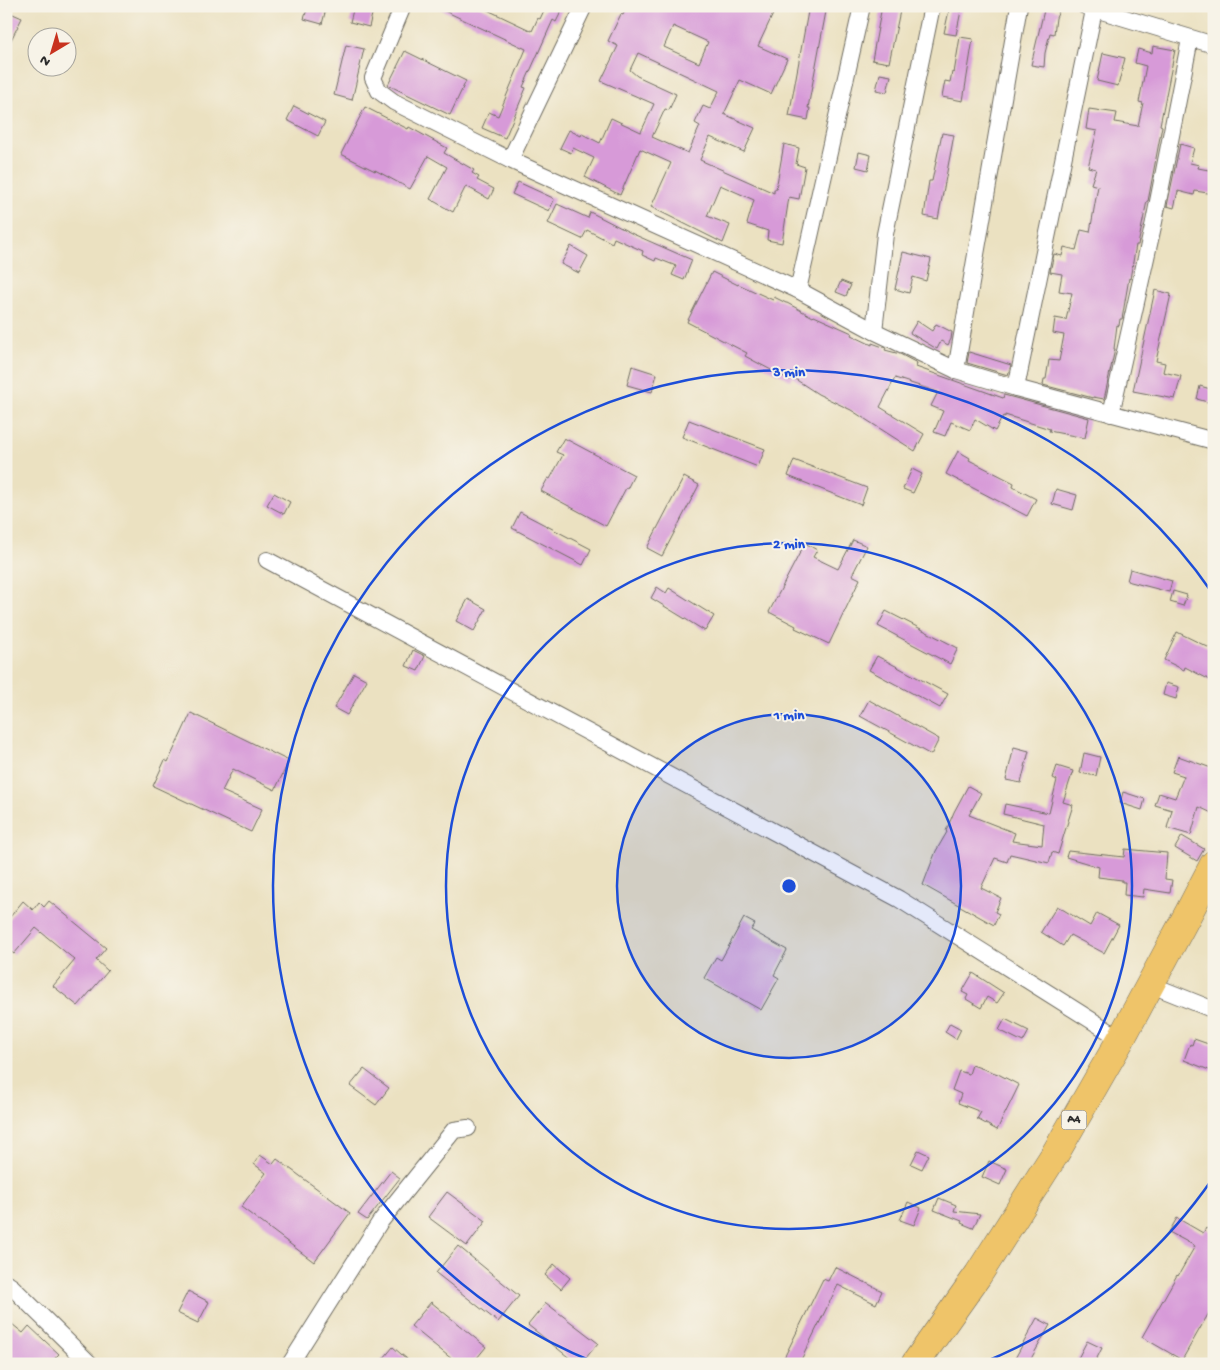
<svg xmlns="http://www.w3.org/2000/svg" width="1220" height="1370" font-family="'Gochi Hand',sans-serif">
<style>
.building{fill:#d79ad8;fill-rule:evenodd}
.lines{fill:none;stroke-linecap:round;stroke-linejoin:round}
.street-casing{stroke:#6e6b60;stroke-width:18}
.highway-casing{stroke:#6e6b60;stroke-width:29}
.street{stroke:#fff;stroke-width:16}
.highway{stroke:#efc469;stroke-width:28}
.ring{fill:none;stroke:#1d4ed8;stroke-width:2.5}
.labels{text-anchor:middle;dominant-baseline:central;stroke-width:4;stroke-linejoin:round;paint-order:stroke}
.shield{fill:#f7f3e8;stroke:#686764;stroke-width:1}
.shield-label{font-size:12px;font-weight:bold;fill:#2b2b2b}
.centre{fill:#1d4ed8;stroke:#f7f3e8;stroke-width:2.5}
.ring-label{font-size:15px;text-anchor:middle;font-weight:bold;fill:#1d4ed8;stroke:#f7f3e8;stroke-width:4;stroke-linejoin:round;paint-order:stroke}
</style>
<rect width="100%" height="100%" fill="#f7f3e8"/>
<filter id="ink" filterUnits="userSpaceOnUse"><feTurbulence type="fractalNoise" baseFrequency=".02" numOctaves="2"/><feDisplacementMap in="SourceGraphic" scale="10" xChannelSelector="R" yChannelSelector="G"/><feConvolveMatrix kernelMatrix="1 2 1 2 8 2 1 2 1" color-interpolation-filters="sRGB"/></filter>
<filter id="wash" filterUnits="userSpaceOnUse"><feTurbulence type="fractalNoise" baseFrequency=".0096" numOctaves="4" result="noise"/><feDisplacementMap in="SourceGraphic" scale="20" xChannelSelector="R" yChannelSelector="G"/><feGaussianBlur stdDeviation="1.12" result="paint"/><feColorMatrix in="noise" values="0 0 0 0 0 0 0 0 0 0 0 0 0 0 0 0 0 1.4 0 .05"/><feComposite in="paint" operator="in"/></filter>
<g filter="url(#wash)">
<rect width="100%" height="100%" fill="#ebe1c1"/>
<g id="blocks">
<g class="building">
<polygon points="308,6 314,6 326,9 322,24 304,19"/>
<polygon points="354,6 374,6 369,27 350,22"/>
<polygon points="434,6 479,6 532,31 538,18 540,19 546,6 564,6 556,22 553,20 523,87 526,88 505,138 482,128 489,112 498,116 526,49"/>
<path d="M627,6H647L658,11L660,6H761L774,12L758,46L787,59L771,94L740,80L724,114L755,128L744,152L710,137L700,160L774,193V189H776L784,144L799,148L796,164L805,167L799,199L789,197L782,243L767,240L768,231L747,224L754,200L720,185L707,216L730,225L723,243L651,207L671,163L640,149L620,195L585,177L594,158L573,148L571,153L560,148L569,130L581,136L582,134L600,143L611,118L641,132L654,104L601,81L618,46L608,41L621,14L623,15ZM673,26L708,42L699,63L664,47ZM638,53L719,91L710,109L703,106L695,123L700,126L688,153L652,137L665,109L669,110L676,94L637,76L630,70Z"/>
<polygon points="809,6 827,6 808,108 810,108 808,120 789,116"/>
<polygon points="882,6 901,6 889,63 872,60"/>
<polygon points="950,6 962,6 956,35 944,33"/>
<polygon points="1045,6 1059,11 1056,18 1054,34 1050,33 1045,53 1044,67 1031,65"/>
<polygon points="6,11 22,18 6,50"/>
<polygon points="960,37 973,39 963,101 942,97 945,81 950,82 952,72 954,73"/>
<polygon points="346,45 364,49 352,100 334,95"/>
<polygon points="1153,46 1175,50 1160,125 1162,126 1148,201 1147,201 1138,245 1136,245 1130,279 1129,278 1122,319 1120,319 1119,326 1117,325 1114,349 1115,349 1104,399 1093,397 1093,398 1043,385 1044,379 1046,379 1049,360 1059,361 1064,335 1053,333 1055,318 1066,320 1072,293 1059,291 1062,274 1050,272 1054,254 1062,256 1064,247 1076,250 1081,230 1090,232 1098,186 1091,184 1096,169 1088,167 1097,131 1086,129 1089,109 1117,113 1115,122 1138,126 1143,103 1139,102 1146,66 1135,63 1138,49 1152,53"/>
<polygon points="405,51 466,81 450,115 388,85"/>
<polygon points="1103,53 1125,58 1118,86 1097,81"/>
<polygon points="880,74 891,76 887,92 876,90"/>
<polygon points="294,106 325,122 318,136 287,120"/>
<polygon points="365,107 408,129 409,127 447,148 444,153 474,170 472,173 479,177 477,180 494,189 489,199 466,186 453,212 430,199 447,167 428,156 410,189 375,170 375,171 341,154"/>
<polygon points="942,133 954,135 938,219 924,216 929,181 932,181"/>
<polygon points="1180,144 1194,148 1190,163 1199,165 1198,168 1214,171 1214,194 1195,191 1194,195 1178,191 1174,208 1167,206"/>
<polygon points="859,152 871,155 868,170 856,167"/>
<polygon points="518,182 553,198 554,200 549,211 512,194"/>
<polygon points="557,204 588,218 590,212 633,234 692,260 684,280 672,275 676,266 656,258 655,261 642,255 643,251 614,238 612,243 587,230 582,239 548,223"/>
<polygon points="571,246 588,256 579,273 561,264"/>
<polygon points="903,252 931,259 926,281 913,277 909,293 895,289"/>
<polygon points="712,272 738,285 738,284 773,300 774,297 786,303 787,303 813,317 814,316 852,333 851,335 872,345 872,343 886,348 885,350 900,354 917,363 916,367 1003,398 1004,395 1089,418 1085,438 1049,431 1050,429 1005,415 1005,417 1003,416 995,431 975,419 970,430 951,422 945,436 934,432 943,411 931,406 938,392 895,378 880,407 924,434 915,451 851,410 818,394 792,377 790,380 756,362 745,356 747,353 687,322"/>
<polygon points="841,281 851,285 846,296 836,292"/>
<polygon points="1155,290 1171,294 1156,361 1165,363 1163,372 1181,376 1175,399 1133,391"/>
<polygon points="917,321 932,331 936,324 952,332 951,339 948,345 941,341 937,349 910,333"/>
<polygon points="969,352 1011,365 1008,375 967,363"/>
<polygon points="632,366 657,374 652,392 627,385"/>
<polygon points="1200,386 1214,390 1214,404 1197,399"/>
<polygon points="689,420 765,449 758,467 682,437"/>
<polygon points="564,438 634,475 627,489 626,488 606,526 541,491 548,478 550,479 563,455 556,452"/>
<polygon points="958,451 970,458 969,460 1014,483 1013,487 1036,499 1027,516 946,474"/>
<polygon points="794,460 867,488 861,505 788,476"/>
<polygon points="912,469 922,474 913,493 903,489"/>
<polygon points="684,477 699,485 662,556 647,548"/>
<polygon points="1056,489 1077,495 1073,510 1052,504"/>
<polygon points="274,493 290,502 284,514 267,505"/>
<polygon points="520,512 591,549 583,565 512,528"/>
<polygon points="853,540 867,546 852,575 860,579 829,644 795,628 796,626 769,612 805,543 817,550 813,557 838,569"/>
<polygon points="1130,569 1172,581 1169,592 1127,581"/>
<polygon points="657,587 666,593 669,588 714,616 705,631 651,598"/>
<polygon points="1173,591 1187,595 1183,606 1170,602"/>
<polygon points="468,599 486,609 474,631 456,621"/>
<polygon points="886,611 958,648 950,664 878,626"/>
<polygon points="1177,632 1214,650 1214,682 1185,667 1184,670 1164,660"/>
<polygon points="413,650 425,656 418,671 406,666"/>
<polygon points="877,656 948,694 940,708 869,670"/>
<polygon points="354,673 367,680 347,715 334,708"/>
<polygon points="1166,683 1179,687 1176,699 1163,695"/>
<polygon points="869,700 939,739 931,755 860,716"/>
<polygon points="191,713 289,761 275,790 233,769 222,791 262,809 251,832 153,786 165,760 168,762"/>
<polygon points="1014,747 1029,751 1021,783 1006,780"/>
<polygon points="1084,753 1100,757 1096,776 1080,773"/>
<polygon points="1178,756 1214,769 1214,814 1199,807 1191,835 1167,828 1172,810 1155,805 1159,793 1175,798 1184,776 1172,772"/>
<polygon points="1057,766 1073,771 1063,802 1073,805 1058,854 1052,852 1049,863 1010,854 1007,862 995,858 981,888 1001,898 995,912 999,914 994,925 923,885 936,851 947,832 946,831 954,812 968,786 981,793 969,815 1015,833 1012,841 1042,845 1044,824 1003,814 1005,804 1049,813 1057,780 1053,778"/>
<polygon points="1123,792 1145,799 1142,810 1120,803"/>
<polygon points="1182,836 1204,849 1197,861 1175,848"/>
<polygon points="1125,849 1167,853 1165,879 1172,880 1170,893 1144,889 1143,897 1124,895 1125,882 1122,882 1122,880 1098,877 1099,867 1066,857 1068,851 1124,857"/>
<polygon points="23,901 33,910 39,902 44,907 49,901 106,948 96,960 108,971 78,1006 53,986 75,960 36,928 14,954 6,948 6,922"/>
<polygon points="1057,906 1090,926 1097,913 1119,925 1104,953 1070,935 1063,946 1041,932"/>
<polygon points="744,918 755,924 751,930 787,950 774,975 779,978 761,1010 704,978 716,957 721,960"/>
<polygon points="973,973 1004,993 997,1003 987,997 981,1008 966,999 968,995 962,992"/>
<polygon points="1005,1019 1029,1031 1023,1042 999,1030"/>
<polygon points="950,1023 961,1029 956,1039 945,1032"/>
<polygon points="1194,1039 1214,1046 1214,1072 1184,1060 1190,1044 1192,1045"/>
<polygon points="972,1065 998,1074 1019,1085 997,1130 977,1119 981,1112 958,1103 961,1094 952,1090 959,1071 969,1074"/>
<polygon points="364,1069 389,1088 376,1105 350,1086"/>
<polygon points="918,1150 929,1155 922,1169 911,1164"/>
<polygon points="260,1155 273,1164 277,1159 350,1213 314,1262 241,1207 266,1173 254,1164"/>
<polygon points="989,1161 1007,1169 1000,1185 982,1177"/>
<polygon points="391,1171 400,1178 367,1220 358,1214"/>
<polygon points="447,1192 486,1221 467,1246 428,1217"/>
<polygon points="939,1198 956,1205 954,1211 980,1214 973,1228 961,1223 962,1221 934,1210"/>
<polygon points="908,1202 921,1208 914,1225 900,1220"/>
<polygon points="1177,1218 1203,1233 1206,1228 1214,1233 1214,1304 1182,1360 1142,1337 1177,1275 1178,1276 1195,1246 1169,1232"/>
<polygon points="458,1246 519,1296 498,1322 436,1273"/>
<polygon points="554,1264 570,1278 561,1289 545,1275"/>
<polygon points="835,1267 882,1291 876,1304 838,1285 799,1364 781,1364 823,1279 828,1281"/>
<polygon points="188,1291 209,1302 198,1323 177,1313"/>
<polygon points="431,1302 486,1347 472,1364 458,1364 411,1326"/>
<polygon points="546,1303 598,1343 581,1364 577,1364 528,1325"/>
<polygon points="1037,1318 1050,1325 1028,1364 1012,1364"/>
<polygon points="12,1324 23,1333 29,1326 59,1354 49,1364 6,1364 6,1331"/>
<polygon points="1087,1341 1102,1348 1094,1364 1075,1364"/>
<polygon points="393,1347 401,1354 413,1364 379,1364"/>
</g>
</g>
</g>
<g filter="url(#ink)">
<use href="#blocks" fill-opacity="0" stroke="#6e6b60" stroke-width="1"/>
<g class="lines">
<g class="street-casing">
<g id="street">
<polyline points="403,6 373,78 379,91 394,102 510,160 798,290 874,331 956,370 1016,388 1214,441"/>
<polyline points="1085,6 1214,45"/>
<polyline points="510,160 584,6"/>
<polyline points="798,290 862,6"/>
<polyline points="874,331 885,234 932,6"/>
<polyline points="956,370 1019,6"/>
<polyline points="1016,388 1094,10"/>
<polyline points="1111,414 1154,222 1190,39"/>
<polyline points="267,560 899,899 1121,1039"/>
<polyline points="1149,984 1214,1010"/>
<polyline points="6,1283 12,1287 90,1364"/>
<polyline points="290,1364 380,1222 454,1130 468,1128"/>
</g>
</g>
<g class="highway-casing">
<polyline id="highway" points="915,1364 978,1275 1055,1154 1121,1039 1189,912 1214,864"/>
</g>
<use href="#street" class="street"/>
<use href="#highway" class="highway"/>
</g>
</g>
<circle cx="789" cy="886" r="172" fill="#1d4ed8" fill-opacity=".12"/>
<g class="ring">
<circle cx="789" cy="886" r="172"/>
<circle cx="789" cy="886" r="343"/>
<path d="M1213 1178A515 515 0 0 1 982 1363M596 1363A515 515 0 1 1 1213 594"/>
</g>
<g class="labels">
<rect class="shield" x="1061.5" y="1110.5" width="25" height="19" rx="4"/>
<g class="shield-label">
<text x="1074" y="1120">A4</text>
</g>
</g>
<circle cx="789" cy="886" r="8" class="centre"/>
<g class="ring-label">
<text x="789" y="376">3 min</text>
<text x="789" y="548">2 min</text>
<text x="789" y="719">1 min</text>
</g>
<rect width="1220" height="1370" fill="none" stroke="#f7f3e8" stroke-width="25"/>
<g transform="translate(52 52) rotate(218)"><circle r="24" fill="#f7f3e8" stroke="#a5a39c"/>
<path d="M0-4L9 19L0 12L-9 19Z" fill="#c8321e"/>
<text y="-8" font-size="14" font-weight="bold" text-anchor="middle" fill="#2b2b2b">N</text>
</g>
</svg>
